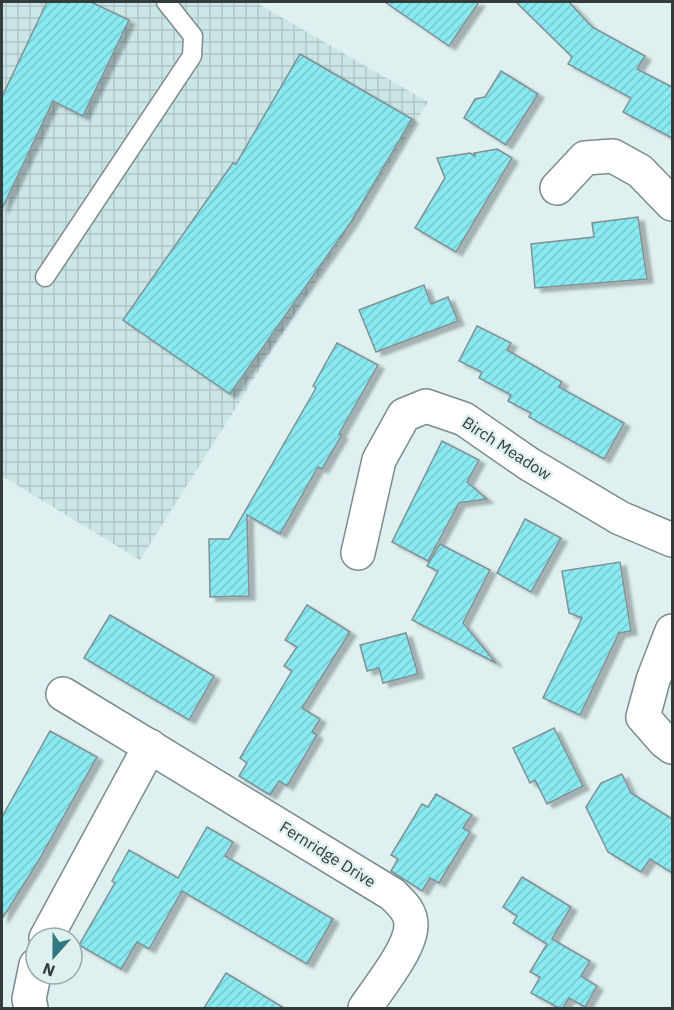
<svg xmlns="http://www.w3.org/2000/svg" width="674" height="1010" font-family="'IBM Plex Sans',sans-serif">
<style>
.industrial{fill:url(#industrial-grid)}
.building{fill:url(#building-hatch);stroke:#819092;stroke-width:1.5;filter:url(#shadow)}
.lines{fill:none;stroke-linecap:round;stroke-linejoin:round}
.lane-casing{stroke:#7c8b8d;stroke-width:21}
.street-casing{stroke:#7c8b8d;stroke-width:36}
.lane{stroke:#fff;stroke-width:18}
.street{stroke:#fff;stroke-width:33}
.labels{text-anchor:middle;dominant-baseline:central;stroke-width:5;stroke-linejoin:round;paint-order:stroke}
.street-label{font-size:16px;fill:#343b3b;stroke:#dff0f1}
</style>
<defs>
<pattern id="industrial-grid" width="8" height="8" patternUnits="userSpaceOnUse" patternTransform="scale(1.5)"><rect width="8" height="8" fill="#cbe6e7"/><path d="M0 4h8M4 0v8" fill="none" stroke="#afc6c7"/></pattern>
<pattern id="building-hatch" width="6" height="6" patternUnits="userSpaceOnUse" patternTransform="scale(1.5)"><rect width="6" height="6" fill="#88e9f1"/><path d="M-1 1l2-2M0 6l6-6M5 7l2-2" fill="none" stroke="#76c9d0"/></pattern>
<filter id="shadow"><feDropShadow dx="6" dy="4" stdDeviation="1.5" flood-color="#0004"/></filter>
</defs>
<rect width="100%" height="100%" fill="#dff0f1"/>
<polygon class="industrial" points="2,2 255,2 428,102 140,560 2,476"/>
<g class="building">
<polygon points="47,2 91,2 129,20 83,116 53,101 2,209 2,97"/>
<polygon points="385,2 479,2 449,46"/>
<polygon points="516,2 569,2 592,27 645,56 637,69 672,87 672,138 623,112 631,98 568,64 572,57"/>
<polygon points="300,54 412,119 351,222 230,394 123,320 233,163 236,164"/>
<polygon points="501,71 538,94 506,145 464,118 475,99 485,97"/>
<polygon points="497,149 512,158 456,252 415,228 445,178 437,158 470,153 475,156 474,153"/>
<polygon points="638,217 647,279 535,288 531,244 594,237 592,223"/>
<polygon points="424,285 431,304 448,297 458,321 376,352 359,310"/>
<polygon points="477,326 511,343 507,350 562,382 559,387 624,423 604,459 529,417 531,413 508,401 511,395 479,378 482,372 459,361"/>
<polygon points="337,343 378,365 339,434 342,435 322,469 318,467 280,534 247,515 249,596 210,597 209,539 229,539 316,388 313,386"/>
<polygon points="442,441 479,460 467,482 487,499 459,503 428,561 392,542"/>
<polygon points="525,519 561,538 531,592 497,573"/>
<polygon points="440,544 490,570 463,623 496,663 412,620 438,571 427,566"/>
<polygon points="620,562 631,631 619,633 580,715 543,698 582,618 569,613 562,571"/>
<polygon points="307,605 350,632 302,708 320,719 312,732 317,735 287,786 279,781 270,795 239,776 247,763 240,758 292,671 284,666 297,647 285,640"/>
<polygon points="110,615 214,676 189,720 84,658"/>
<polygon points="406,633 418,674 383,683 379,668 367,671 360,645"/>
<polygon points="554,728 583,786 547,804 535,780 530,783 513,748"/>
<polygon points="50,731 97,757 39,860 2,919 2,817"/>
<polygon points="622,774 631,793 672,819 672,873 650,859 641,872 608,852 586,807 601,783"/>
<polygon points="436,794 472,815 463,828 470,832 439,883 430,878 422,891 391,871 398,859 391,855 422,804 428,807"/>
<polygon points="207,827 233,842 225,856 333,919 307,964 182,891 149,949 137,942 121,969 79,945 115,883 112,881 129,850 178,878"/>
<polygon points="522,877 571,907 552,939 590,961 581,976 597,986 585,1007 569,998 563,1008 559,1008 531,993 540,977 530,972 547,944 513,923 517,916 503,907"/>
<polygon points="226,973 284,1008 204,1008"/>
</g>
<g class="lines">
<g class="lane-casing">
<polyline id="lane" points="45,277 192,56 193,36 166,2"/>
</g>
<g class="street-casing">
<g id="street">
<polyline points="557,188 585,158 613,156 640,171 672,204"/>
<polyline points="358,553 379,460 404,415 426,406 464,419 529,464 620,518 672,540"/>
<polyline points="672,631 653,680 643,717 664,741 672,747"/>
<path d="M63,694L392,894C401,903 411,911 411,925C411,949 378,988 365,1008"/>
<polyline points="46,938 150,746"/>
<polyline points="31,1008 29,999 36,965"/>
</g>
</g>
<use href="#lane" class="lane"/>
<use href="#street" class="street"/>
</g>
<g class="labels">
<g class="street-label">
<text transform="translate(507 448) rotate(33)">Birch Meadow</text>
<text transform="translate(328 854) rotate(32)">Fernridge Drive</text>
</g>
</g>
<rect width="674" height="1010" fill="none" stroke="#343b3b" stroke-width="6"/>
<g transform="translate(54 956) rotate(201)"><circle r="28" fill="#dff0f1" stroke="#9ba8a8" stroke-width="1.5"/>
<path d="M0-4.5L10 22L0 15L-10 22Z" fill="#30797f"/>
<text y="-9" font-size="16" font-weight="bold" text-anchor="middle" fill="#343b3b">N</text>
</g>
</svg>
